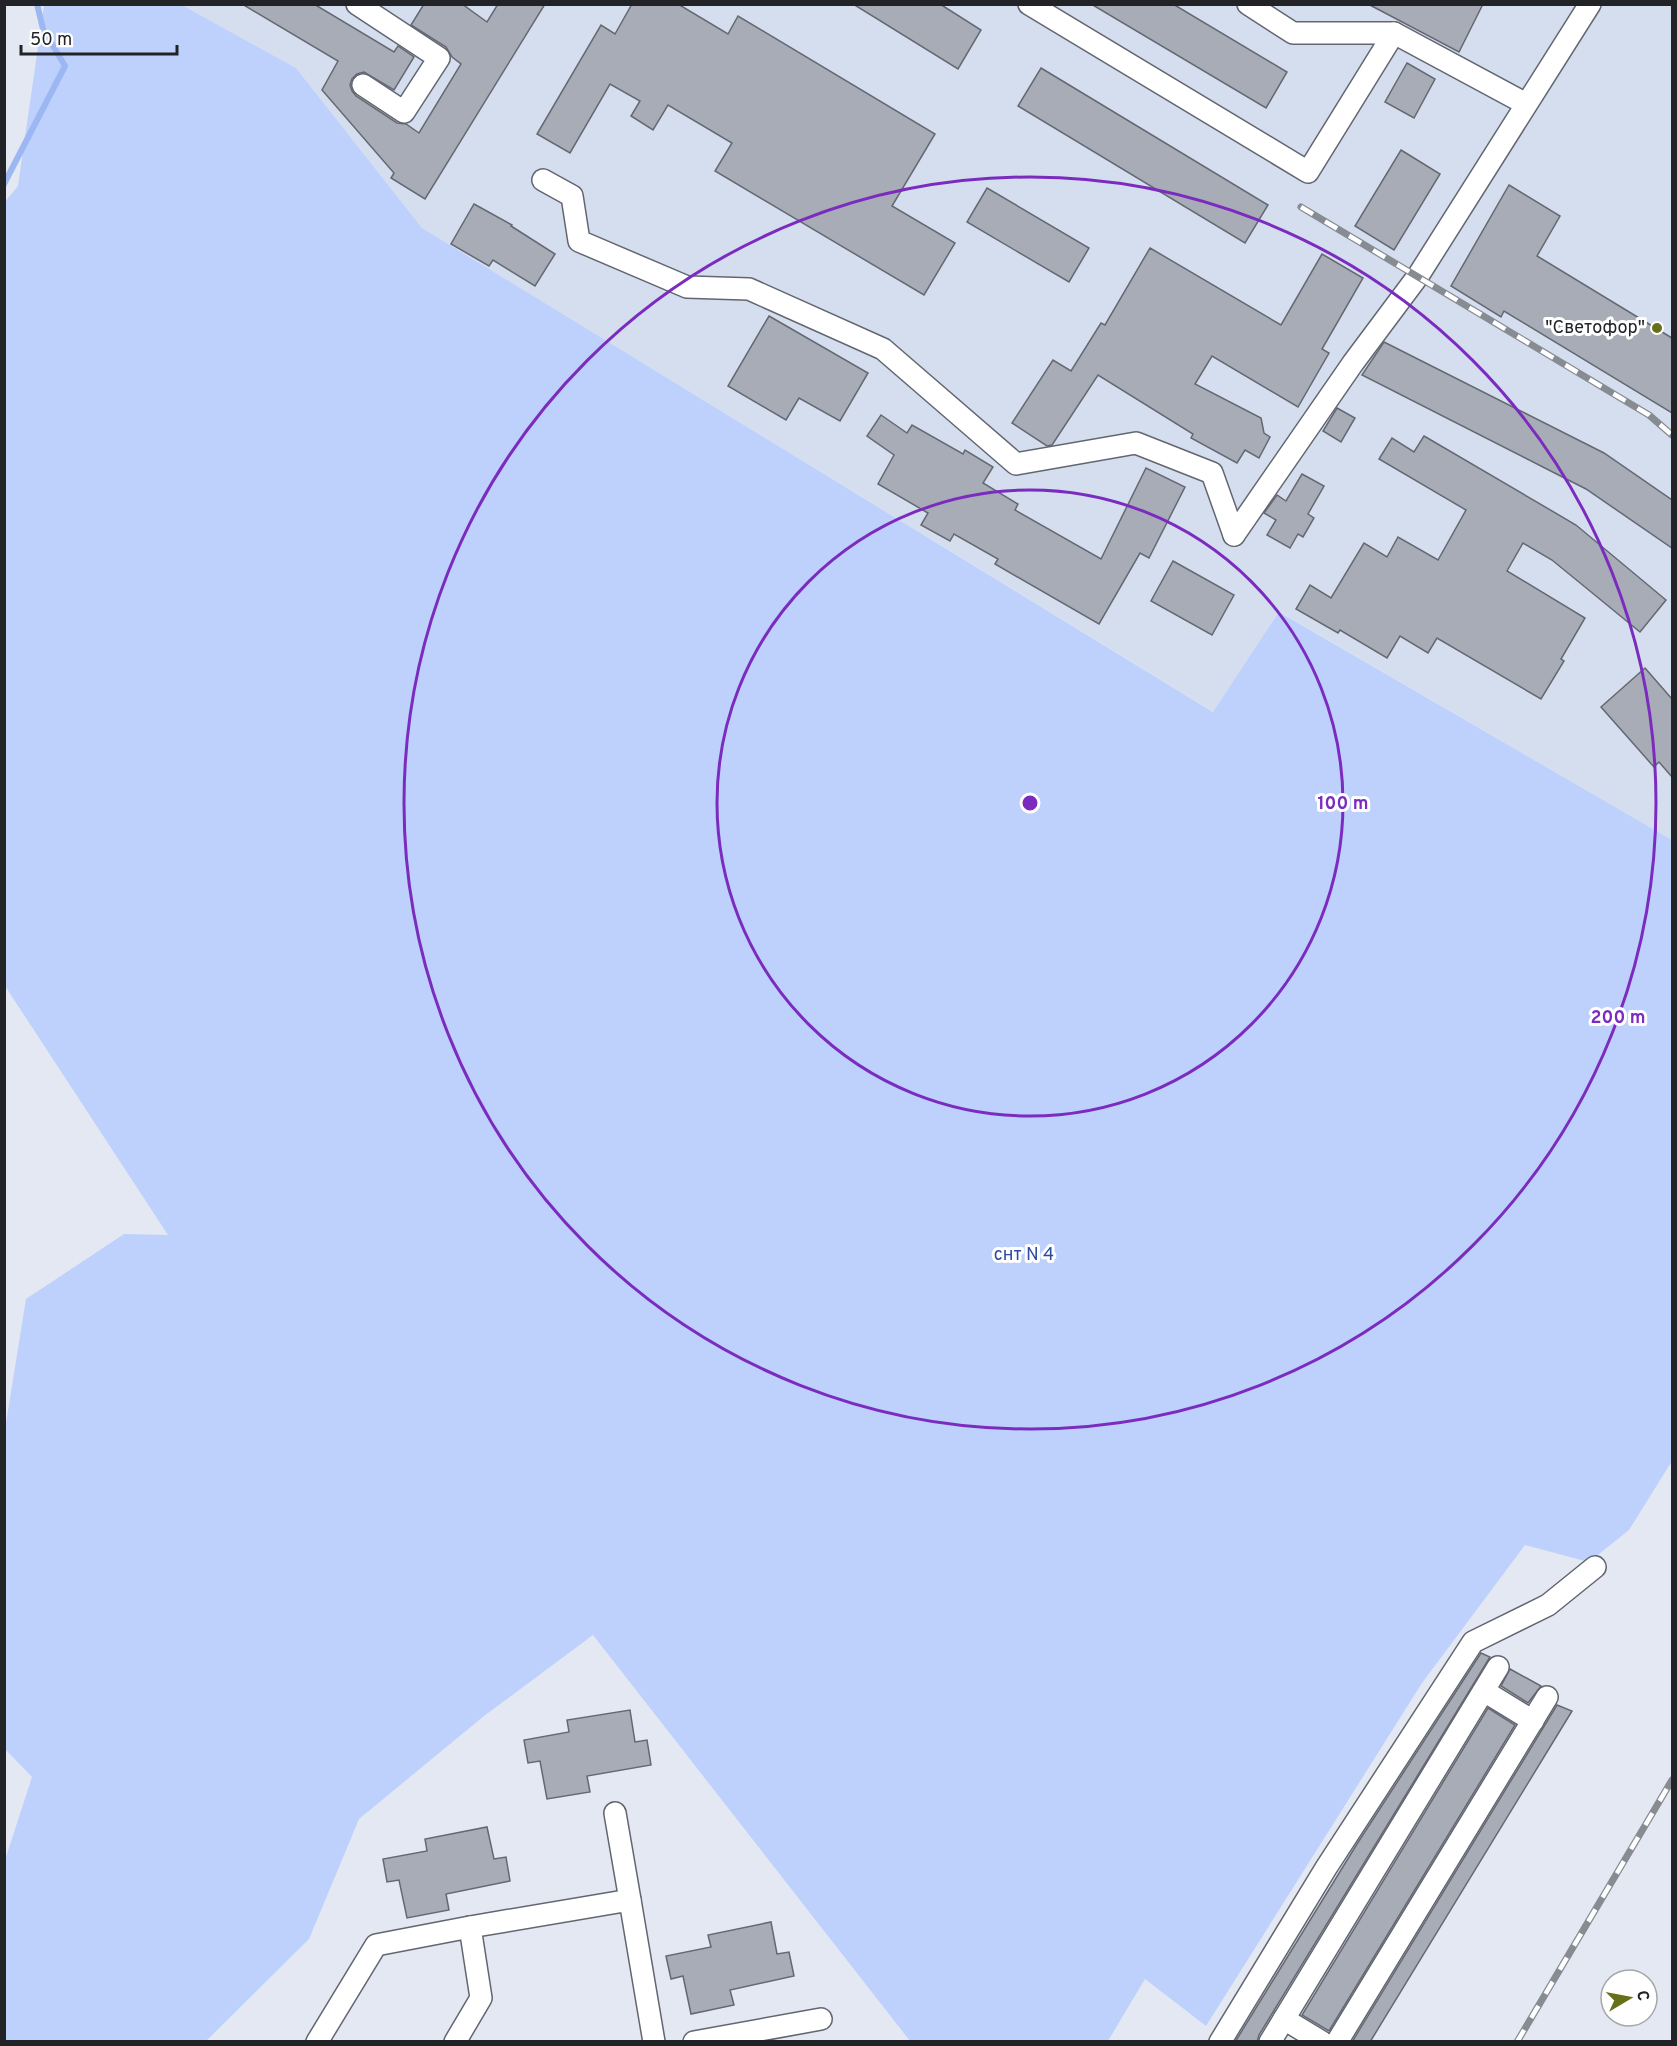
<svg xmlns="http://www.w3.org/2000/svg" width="1677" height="2046" font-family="Overpass,sans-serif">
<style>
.built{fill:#d5deef}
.green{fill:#bed1fd}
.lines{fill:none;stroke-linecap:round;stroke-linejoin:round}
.stream{stroke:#9db7f3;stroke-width:6}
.building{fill:#a7acb6;stroke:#646872;stroke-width:1.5}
.minor-casing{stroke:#626670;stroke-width:24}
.minor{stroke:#fff;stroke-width:21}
.rail-casing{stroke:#878b92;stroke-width:7}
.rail{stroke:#fff;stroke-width:4.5;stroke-dasharray:14;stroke-linecap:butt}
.ring{fill:none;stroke:#7b2cbf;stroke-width:3}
.poi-dot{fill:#657018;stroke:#fff;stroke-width:2}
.labels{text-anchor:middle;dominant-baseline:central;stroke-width:6;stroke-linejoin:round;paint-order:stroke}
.poi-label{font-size:18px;fill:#212327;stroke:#fff;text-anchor:end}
.park-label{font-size:18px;fill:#2d4aa0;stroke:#fff}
.centre{fill:#7b2cbf;stroke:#fff;stroke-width:3}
.ring-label{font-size:18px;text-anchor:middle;font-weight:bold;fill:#7b2cbf;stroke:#fff;stroke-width:6;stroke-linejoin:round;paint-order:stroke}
</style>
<rect width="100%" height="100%" fill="#e3e8f3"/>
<polygon class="built" points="182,5 1672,5 1672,840 1280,612 1214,712 422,228 296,68"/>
<polygon class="green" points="44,5 182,5 296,68 422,228 1213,712 1279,612 1672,840 1672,1461 1629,1530 1589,1562 1525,1545 1422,1683 1206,2026 1145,1979 1108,2041 910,2041 593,1635 484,1716 359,1819 309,1939 206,2041 5,2042 5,1860 32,1777 4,1748 5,1429 26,1299 124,1234 168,1235 5,986 4,203 18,186"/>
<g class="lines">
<polyline class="stream" points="4,184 65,66 43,29 37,4"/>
</g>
<g class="building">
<polygon points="242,4 314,4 394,52 398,46 414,57 394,90 364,72 357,74 352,79 350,85 352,91 356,96 397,123 406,124 419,133 461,64 452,57 446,47 411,25 424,4 462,4 487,22 498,4 545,4 425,199 391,178 394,173 322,90 338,61"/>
<polygon points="632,4 678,4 728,34 738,16 935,134 892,206 955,243 924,295 715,171 732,143 668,105 653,130 631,116 640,101 610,84 570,153 537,134 601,25 615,34"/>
<polygon points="853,4 940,4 981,30 958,69"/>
<polygon points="1091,4 1173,4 1287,72 1266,108"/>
<polygon points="1368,4 1483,4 1459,52"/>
<polygon points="1407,63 1435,79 1414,118 1385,102"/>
<polygon points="1041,68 1268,205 1245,243 1018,106"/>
<polygon points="1401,150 1440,174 1394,250 1355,226"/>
<polygon points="1509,185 1560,216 1537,256 1672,338 1672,413 1504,311 1501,317 1451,286"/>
<polygon points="987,188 1089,248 1069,282 967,222"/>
<polygon points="474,204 512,225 511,226 555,254 535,286 493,260 489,266 451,244"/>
<polygon points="1150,248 1281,325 1322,254 1363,278 1322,349 1329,353 1298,407 1212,356 1195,384 1261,418 1264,433 1270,437 1259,458 1245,450 1237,463 1191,438 1193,434 1098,375 1052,445 1047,446 1012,423 1053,360 1071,371 1101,323 1105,325"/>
<polygon points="769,316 868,373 840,421 799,398 786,420 728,386"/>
<polygon points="1384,342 1604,453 1672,500 1672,548 1586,489 1362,375"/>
<polygon points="1337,408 1355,418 1341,442 1323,431"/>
<polygon points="881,415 907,433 912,425 963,454 965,450 993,467 983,483 1018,504 1015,510 1101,559 1146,468 1185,487 1149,558 1140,553 1099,624 995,564 998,559 954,534 950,541 921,525 928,513 878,484 894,455 867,436"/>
<polygon points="1424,436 1576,525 1666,600 1640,632 1552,560 1523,543 1507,571 1585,618 1561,659 1564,661 1541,699 1437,638 1428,653 1400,636 1387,658 1340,630 1338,633 1296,609 1310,585 1331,598 1364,543 1387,557 1398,537 1438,560 1466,510 1379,459 1392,438 1414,452"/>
<polygon points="1302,474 1324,486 1308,514 1314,518 1303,537 1298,534 1290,548 1267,535 1276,520 1264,513 1277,495 1286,501"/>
<polygon points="1173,561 1234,595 1212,635 1151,601"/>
<polygon points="1645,668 1672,699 1672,777 1659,762 1654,767 1601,707"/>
<polygon points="1481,1653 1490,1657 1259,2035 1257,2042 1235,2042 1357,1844"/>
<polygon points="1510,1669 1541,1686 1528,1703 1501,1686"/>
<polygon points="1557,1705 1572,1711 1370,2042 1352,2042"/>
<polygon points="1488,1708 1515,1725 1329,2031 1302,2015"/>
<polygon points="630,1710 635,1742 647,1740 651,1765 587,1776 590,1792 547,1799 540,1761 528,1763 524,1740 569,1732 567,1720"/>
<polygon points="487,1827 494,1859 506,1857 510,1881 446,1894 449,1910 407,1918 399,1880 387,1882 383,1859 427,1851 425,1839"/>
<polygon points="771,1922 777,1954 789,1952 794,1976 730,1990 734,2005 691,2014 683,1976 671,1979 666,1956 711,1947 708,1935"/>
</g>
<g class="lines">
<g class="minor-casing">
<g id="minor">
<polyline points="357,4 439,58 404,112 363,85"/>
<polyline points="1029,4 1308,172 1394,33"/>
<polyline points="1248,4 1293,33 1394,33 1526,104"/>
<polyline points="543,180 572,196 579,241 687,287 749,289 883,349 1016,464 1136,443 1212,473 1234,535"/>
<polyline points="1234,535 1353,363 1418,276 1590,4"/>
<polyline points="1484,1691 1533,1721"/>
<polyline points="615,1813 630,1900"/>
<polyline points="470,1927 630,1900 654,2042"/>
<polyline points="1284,2019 1322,2042"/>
<polyline points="317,2042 376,1945 470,1927 481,1998 455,2042"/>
<polyline points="694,2042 821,2019"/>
<polyline points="1220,2042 1326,1868 1473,1642 1548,1605 1595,1567"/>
<polyline points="1270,2042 1498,1667"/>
<polyline points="1337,2042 1547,1697"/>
</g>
</g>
<use href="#minor" class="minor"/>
<g class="rail-casing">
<g id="rail">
<polyline points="1301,207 1649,415 1672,435"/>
<polyline points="1517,2042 1672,1780"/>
</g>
</g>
<use href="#rail" class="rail"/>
</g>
<g class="ring">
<circle cx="1030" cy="803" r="313"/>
<circle cx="1030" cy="803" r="626"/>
</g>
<circle class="poi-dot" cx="1657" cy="328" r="6"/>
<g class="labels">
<g class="poi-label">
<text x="1645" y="328">"Светофор"</text>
</g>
<g class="park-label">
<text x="1024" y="1255">снт N 4</text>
</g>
</g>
<circle cx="1030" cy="803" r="9" class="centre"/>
<g class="ring-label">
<text x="1343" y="809">100 m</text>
<text x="1618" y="1023">200 m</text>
</g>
<rect width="1677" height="2046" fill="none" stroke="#212327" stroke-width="12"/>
<g transform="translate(1629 1998) rotate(80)"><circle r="28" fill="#ffffff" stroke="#a6a7a9" stroke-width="1.5"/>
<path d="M0-4.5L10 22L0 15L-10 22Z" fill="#657018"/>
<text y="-9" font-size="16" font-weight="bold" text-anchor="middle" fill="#212327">С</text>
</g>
<path d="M21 45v9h156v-9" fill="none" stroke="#212327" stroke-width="3"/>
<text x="30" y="45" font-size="18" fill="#212327" stroke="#ffffff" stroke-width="4.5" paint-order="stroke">50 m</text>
</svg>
